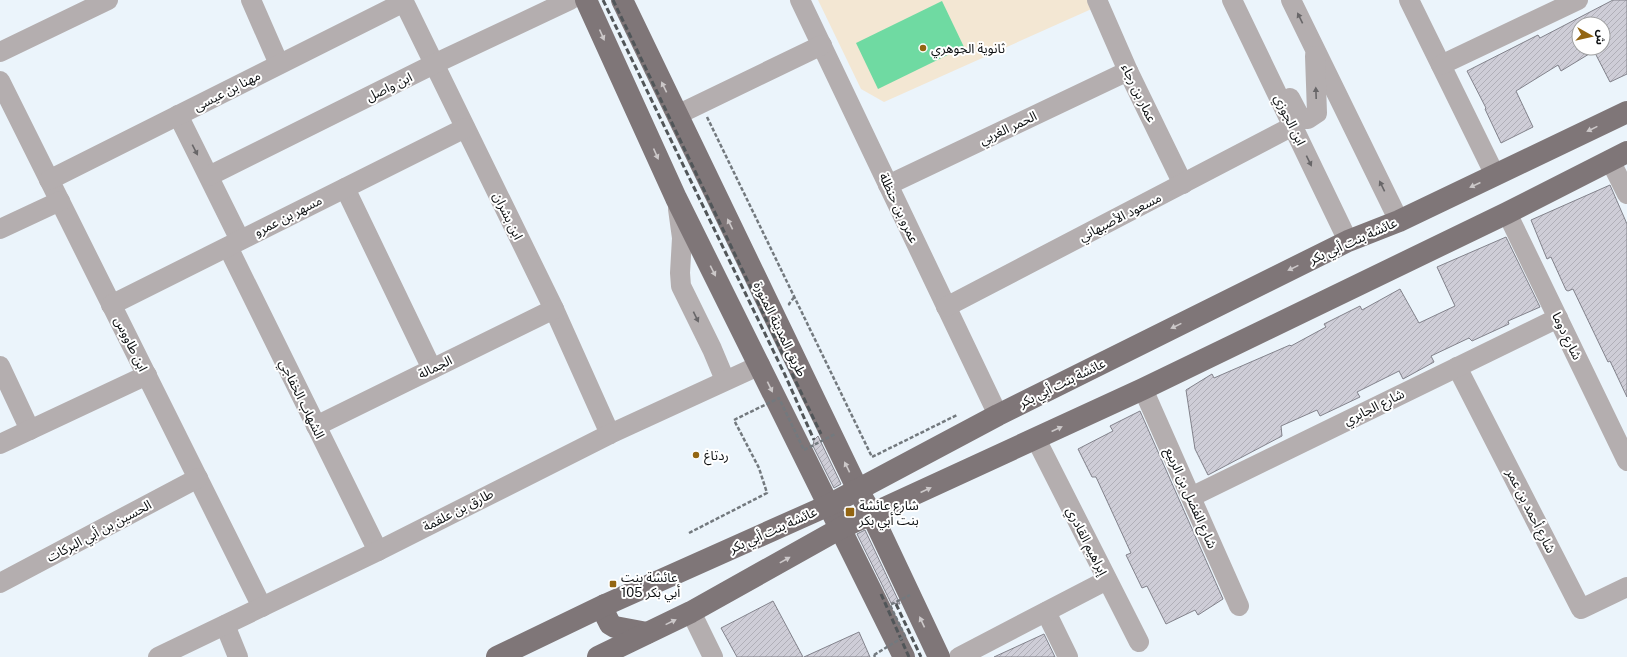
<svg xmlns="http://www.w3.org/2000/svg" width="1627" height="657" font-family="'Public Sans','Noto Sans Arabic',sans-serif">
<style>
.education{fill:#f3e7d3}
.pitch{fill:#6fdaa2}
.building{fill:url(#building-hatch);stroke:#82828b;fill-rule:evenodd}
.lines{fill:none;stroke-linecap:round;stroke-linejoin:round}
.path{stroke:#73797e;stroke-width:2.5;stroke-dasharray:4 2;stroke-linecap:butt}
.minor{stroke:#b4aeaf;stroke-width:20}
.major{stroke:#7f7678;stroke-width:22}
.rail{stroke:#515659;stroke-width:3;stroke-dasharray:6 3;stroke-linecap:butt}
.path-bridge{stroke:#73797e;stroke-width:2.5;stroke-dasharray:4 2;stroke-linecap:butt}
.oneway{fill:#686668}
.oneway2{fill:#ccc8c9}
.poi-dot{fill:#936511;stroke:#fff;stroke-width:1.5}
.labels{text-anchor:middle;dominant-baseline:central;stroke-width:4;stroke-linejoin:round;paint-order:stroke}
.poi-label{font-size:13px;fill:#0c0f11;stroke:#fff;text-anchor:start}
.street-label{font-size:13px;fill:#0c0f11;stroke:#fff}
</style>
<defs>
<pattern id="building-hatch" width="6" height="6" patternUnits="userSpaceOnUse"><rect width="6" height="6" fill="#cecdd7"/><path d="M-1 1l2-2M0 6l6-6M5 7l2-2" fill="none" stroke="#b0afb8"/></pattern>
</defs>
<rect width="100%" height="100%" fill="#ebf4fb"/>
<polygon class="education" points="818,0 1093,0 1096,7 884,102 861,89"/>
<polygon class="pitch" points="942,1 964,47 878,89 856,43"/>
<g class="building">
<path d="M1613,0H1627V74L1610,82L1594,51L1561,71L1558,65L1516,91L1533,127L1501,143L1485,109L1486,108L1467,71L1538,35L1540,38ZM1579,24H1603V48H1579Z"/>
<polygon points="1610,185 1627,224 1627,397 1610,361 1608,362 1573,289 1568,291 1566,290 1551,257 1547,259 1531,220"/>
<polygon points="1506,237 1540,307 1508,321 1509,324 1472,341 1469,338 1431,356 1434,362 1403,379 1399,371 1357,392 1360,397 1320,416 1317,410 1281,426 1282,436 1208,475 1195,449 1186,390 1212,374 1214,378 1290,345 1291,346 1326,327 1324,324 1360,306 1362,310 1400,289 1419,323 1455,306 1437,267"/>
<polygon points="1140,411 1223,599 1198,615 1195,610 1166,624 1147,586 1142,588 1126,555 1131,553 1096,477 1092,477 1078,449 1113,431 1110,426"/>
<polygon points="818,436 841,484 834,488 813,446 814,440"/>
<polygon points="865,530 900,604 891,603 857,534"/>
<polygon points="773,601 803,657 737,657 721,628"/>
<polygon points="859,632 870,657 804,657"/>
<polygon points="1044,634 1055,657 994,657"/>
</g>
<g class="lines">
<g class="path">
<polyline points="707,117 872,457 957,415"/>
<polyline points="790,305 789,304 795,296"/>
<polyline points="689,533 767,493 759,468 734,420"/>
<polyline points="874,655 875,657"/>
</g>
<g class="minor">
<polyline points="251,0 279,64"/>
<polyline points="403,0 554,309 610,434"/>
<polyline points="800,0 998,415"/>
<polyline points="1097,0 1128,71 1183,184"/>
<polyline points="1232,0 1348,241"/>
<polyline points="1291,0 1399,221"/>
<polyline points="1409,0 1495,175"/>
<polyline points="0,52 108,0"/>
<polyline points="1441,65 1578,0"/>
<polyline points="0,81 262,607"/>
<polyline points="1290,98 1301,119 1308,119 1317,113 1315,56"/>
<polyline points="178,115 240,240"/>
<polyline points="677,115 822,45"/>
<polyline points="1610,160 1627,194"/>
<polyline points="209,176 434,64 570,0"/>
<polyline points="49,180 404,2"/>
<polyline points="888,185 1128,71"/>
<polyline points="345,188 432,369"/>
<polyline points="678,209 682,238 680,273 681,286 712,349 725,380"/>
<polyline points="1507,213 1627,461"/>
<polyline points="0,229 60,201"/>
<polyline points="228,247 378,551"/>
<polyline points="111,305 465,128"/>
<polyline points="946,307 1293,126"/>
<polyline points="0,366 30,430"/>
<polyline points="1457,367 1581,609 1627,587"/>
<polyline points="1143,389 1239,606"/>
<polyline points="316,426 554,309"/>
<polyline points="1036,439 1139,642"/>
<polyline points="0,444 147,375"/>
<polyline points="1191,497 1558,318"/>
<polyline points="0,583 198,478"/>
<polyline points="691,612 713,657"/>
<polyline points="1046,612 1068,657"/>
<polyline points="225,625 238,657"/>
<polyline points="158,657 378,551 610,434 760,365"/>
<polyline points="959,657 1107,580"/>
</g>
<g class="major">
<polyline points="586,0 676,198 904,657"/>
<polyline points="622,0 858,490 872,515 939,657"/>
<polyline points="605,605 605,614 610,624 615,627 647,633"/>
<polyline points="497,657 605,605 829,505 998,415 1348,241 1399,221 1627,112"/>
<polyline points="598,657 691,612 841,528 1143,389 1507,213 1627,152"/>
</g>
<g class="rail">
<polyline points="603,0 785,375 814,440"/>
<polyline points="613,0 821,434"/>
<polyline points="881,594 909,657"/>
<polyline points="896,604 921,657"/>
</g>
<g class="path-bridge">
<polyline points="734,420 779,398 804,450 835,434"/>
<polyline points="874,655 905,636 890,605 910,595"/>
</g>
</g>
<defs><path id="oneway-solid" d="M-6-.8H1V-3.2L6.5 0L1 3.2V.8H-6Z"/></defs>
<g class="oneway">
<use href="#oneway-solid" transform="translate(1300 18) rotate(-116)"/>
<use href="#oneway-solid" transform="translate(1316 93) rotate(-92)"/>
<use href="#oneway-solid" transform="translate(195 150) rotate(63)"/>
<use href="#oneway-solid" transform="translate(1309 161) rotate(64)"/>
<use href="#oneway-solid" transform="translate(1382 186) rotate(-116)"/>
<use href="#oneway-solid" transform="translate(696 317) rotate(64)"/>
</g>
<g class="oneway2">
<use href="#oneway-solid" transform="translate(602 35) rotate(66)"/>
<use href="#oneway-solid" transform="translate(664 87) rotate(-116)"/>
<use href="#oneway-solid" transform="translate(1592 129) rotate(154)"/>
<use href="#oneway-solid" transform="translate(656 154) rotate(66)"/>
<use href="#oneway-solid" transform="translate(1475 185) rotate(155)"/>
<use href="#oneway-solid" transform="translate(730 224) rotate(-116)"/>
<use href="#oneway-solid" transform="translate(1293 268) rotate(154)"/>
<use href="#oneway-solid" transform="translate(713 271) rotate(63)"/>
<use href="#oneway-solid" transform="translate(1176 326) rotate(154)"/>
<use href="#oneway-solid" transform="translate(770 387) rotate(64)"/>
<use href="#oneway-solid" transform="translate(1057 429) rotate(-25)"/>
<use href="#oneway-solid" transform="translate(847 467) rotate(-116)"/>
<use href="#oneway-solid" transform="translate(926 490) rotate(-25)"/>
<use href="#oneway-solid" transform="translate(785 560) rotate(-29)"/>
<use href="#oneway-solid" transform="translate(671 622) rotate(-26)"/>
<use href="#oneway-solid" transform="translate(922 622) rotate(-115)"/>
</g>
<g class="poi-dot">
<circle cx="923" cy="48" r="4"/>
<circle cx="696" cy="455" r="4"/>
<rect x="845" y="507" width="10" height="10" rx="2"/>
<rect x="609" y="580" width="8" height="8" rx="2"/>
</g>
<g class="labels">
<g class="poi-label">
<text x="931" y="48">ثانوية الجوهري</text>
<text x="704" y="455">ردتاغ</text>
<text x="859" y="505">شارع عائشة<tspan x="859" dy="15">بنت أبي بكر</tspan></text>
<text x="621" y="577">عائشة بنت<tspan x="621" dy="15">أبي بكر 105</tspan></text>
</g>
<g class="street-label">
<text transform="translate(389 87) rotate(-26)">ابن واصل</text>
<text transform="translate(227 91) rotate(-27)">مهنا بن عيسى</text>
<text transform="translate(1139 93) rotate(64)">عمار بن رجاء</text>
<text transform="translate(1290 120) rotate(64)">ابن الجوزي</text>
<text transform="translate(1008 128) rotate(-25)">الحمر الغربي</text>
<text transform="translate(899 208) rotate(65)">عمرو بن حنظلة</text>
<text transform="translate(288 216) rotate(-27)">مسهر بن عمرو</text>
<text transform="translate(508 216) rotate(64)">ابن بشران</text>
<text transform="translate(1120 217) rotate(-27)">مسعود الأصبهاني</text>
<text transform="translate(1353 241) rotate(-24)">عائشة بنت أبي بكر</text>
<text transform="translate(780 329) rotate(64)">طريق المدينة المنورة</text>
<text transform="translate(1567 336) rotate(64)">شارع دوما</text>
<text transform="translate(131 344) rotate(64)">ابن طاووس</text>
<text transform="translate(435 367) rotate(-26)">الجمالة</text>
<text transform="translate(1062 383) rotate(-26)">عائشة بنت أبي بكر</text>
<text transform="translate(302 399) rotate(64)">الشهاب الخفاجي</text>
<text transform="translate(1374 407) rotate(-26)">شارع الجابري</text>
<text transform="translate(1191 498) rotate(66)">شارع الفضل بن الربيع</text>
<text transform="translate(458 510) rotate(-27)">طارق بن علقمة</text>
<text transform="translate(1531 511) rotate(63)">شارع أحمد بن عمر</text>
<text transform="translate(773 530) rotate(-24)">عائشة بنت أبي بكر</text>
<text transform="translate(99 531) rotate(-28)">الحسين بن أبي البركات</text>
<text transform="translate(1087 541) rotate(63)">إبراهيم القادري</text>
</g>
</g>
<g transform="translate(1591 36) rotate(98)"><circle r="19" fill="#ffffff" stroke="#9e9fa0"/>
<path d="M0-3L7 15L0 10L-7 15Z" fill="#936511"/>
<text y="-6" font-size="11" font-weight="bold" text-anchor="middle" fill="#0c0f11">ش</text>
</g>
</svg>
